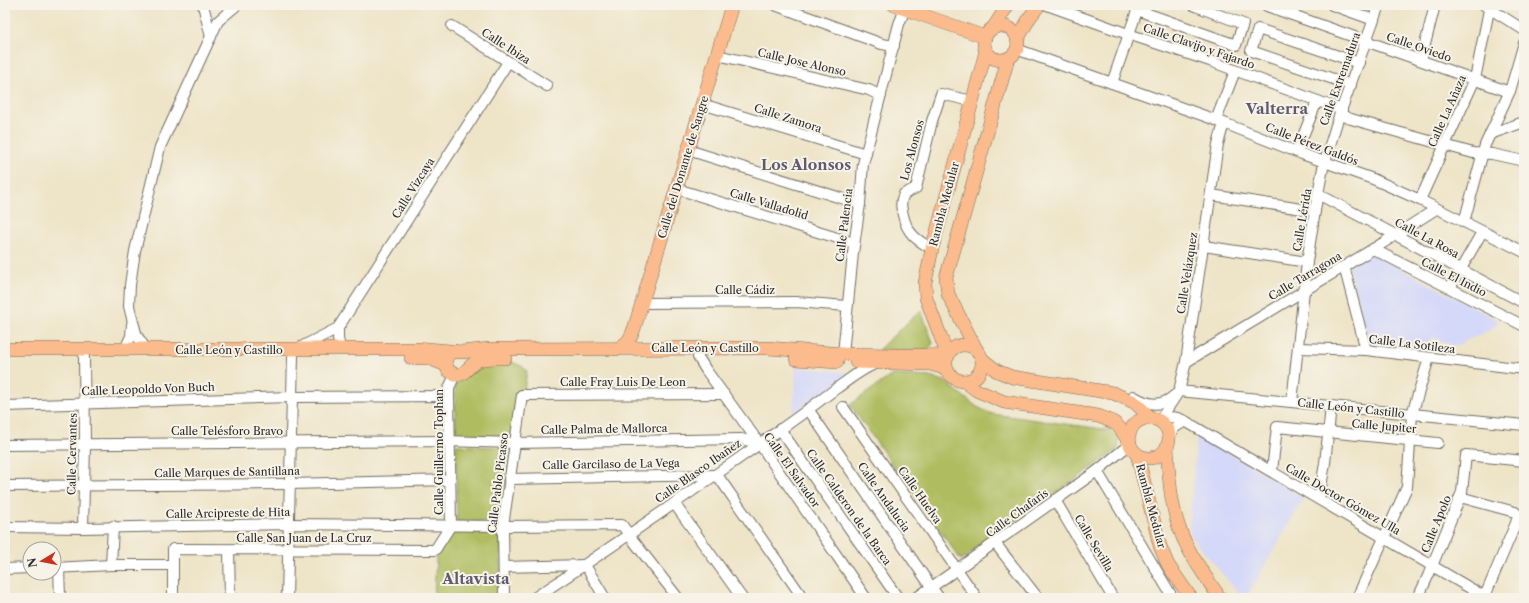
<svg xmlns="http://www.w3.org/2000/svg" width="1529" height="603" font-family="'Libre Caslon Text',serif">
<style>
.built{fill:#d4d8f9}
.green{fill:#afbd60;stroke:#6d7446}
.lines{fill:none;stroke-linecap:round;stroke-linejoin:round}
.minor-casing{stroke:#6f6c62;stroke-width:12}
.major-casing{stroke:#6f6c62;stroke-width:14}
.minor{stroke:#fff;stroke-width:10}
.major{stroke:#fbbb8c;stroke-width:13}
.labels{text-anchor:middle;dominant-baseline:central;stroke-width:4;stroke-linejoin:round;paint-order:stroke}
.street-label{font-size:11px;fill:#2b2b2b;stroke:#f7f3e8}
.district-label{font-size:15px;font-weight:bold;fill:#5e5a6f;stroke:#f7f3e8}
</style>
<rect width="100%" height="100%" fill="#f7f3e8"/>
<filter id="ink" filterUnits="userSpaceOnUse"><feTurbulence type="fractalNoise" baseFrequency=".025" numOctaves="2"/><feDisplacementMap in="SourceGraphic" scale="8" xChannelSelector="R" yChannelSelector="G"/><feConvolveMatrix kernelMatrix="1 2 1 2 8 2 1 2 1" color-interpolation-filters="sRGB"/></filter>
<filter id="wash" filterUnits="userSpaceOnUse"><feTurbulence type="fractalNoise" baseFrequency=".012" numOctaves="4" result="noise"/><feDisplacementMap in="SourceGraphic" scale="16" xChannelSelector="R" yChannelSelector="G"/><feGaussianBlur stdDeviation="0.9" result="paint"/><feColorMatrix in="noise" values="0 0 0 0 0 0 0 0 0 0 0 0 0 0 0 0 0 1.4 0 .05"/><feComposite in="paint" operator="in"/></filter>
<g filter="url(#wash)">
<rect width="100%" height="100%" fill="#eee4c7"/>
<g class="built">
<polygon points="1371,253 1498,320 1494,328 1455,346 1431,337 1426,353 1370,345 1349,267"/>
<polygon points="796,367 851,373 793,413"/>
<polygon points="1197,434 1304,498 1246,598 1243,598 1192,538 1189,528"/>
</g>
<g class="green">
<polygon points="921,310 933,343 927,351 878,350"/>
<polygon points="510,361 523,367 527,371 524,391 518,391 511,438 456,437 455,391 456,384 481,364"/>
<polygon points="892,375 933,377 944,381 977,407 992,414 1110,430 1119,438 1118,449 961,560 850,405"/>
<polygon points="456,445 511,448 501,522 457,522"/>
<polygon points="453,529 501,529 501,598 434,598 436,557 439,554"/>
</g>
</g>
<g filter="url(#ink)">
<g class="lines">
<g class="minor-casing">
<g id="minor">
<polyline points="203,5 211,37"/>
<polyline points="775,5 882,44 894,46"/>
<polyline points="1047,5 1128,34 1210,61 1342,110"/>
<polyline points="1267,5 1267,6 1504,90 1510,91"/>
<polyline points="1332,5 1374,20"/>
<polyline points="1484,5 1524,30"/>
<polyline points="1137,10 1236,45 1243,24 1193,5"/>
<polyline points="452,26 547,86"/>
<polyline points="1016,49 1216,120 1302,154 1373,179 1420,200 1524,252"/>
<polyline points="717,55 869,90 881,96"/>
<polyline points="1421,60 1435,5"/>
<polyline points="1112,83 1139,5"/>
<polyline points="1351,85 1251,51 1258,29 1359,63"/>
<polyline points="702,104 866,154"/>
<polyline points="1341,115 1351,119 1473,153 1492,154 1524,161"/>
<polyline points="1216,120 1235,71"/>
<polyline points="1490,134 1524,122"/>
<polyline points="688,150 860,204"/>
<polyline points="1297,151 1317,101"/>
<polyline points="677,189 854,243"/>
<polyline points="1318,194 1524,303"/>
<polyline points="1211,195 1315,211"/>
<polyline points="1420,200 1475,79 1490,5"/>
<polyline points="1464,222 1485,145 1510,91 1524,43"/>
<polyline points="1204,246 1307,262"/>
<path d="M932,249C917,240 907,234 903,215C901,207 900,202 904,194L916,188L932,121L941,94L972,101"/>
<polyline points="1373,249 1524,326"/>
<polyline points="1344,266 1366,350"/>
<polyline points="1450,288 1482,232"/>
<polyline points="642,303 796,302 847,306"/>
<polyline points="338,328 338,339 341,350"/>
<polyline points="299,348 338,328 508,62"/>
<polyline points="1298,348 1366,350 1524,369"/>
<polyline points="125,349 131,336 132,324"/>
<polyline points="146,349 137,336 133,322 129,306 130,285 135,251 160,147 218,21 237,5"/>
<polyline points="843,354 853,253 860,204 863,164 899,24 905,9"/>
<polyline points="698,357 706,370 759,443 866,598"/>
<polyline points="1186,362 1383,243 1436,209"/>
<polyline points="1179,391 1524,425"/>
<path d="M1133,396C1148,405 1161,408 1175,395"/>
<polyline points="1292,402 1307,262 1316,204 1323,168 1337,122 1379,5"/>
<polyline points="5,406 291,397 449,396"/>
<polyline points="843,407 977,598"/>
<polyline points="808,409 939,598"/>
<polyline points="1160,420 1179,391 1186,362 1218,144 1224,123"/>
<path d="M1159,421C1169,416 1175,416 1185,421L1487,598"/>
<polyline points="780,429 898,598"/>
<polyline points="1168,440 1174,428 1185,421"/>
<polyline points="5,445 445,441 515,443 741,439 759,443"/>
<polyline points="1097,471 1173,598"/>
<polyline points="1272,471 1277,427 1438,443"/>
<polyline points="509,479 715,475 720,479 803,598"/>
<polyline points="5,486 290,484 450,480"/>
<polyline points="1460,497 1515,512 1518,515 1516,523 1485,596"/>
<polyline points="1319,499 1325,463 1331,407"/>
<polyline points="1055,500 1113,598"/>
<polyline points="674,503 742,598"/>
<polyline points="5,527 83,528 289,524 503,526 622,525 632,539 678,598"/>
<polyline points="83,528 85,444 84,357"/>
<polyline points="995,543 1038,598"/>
<polyline points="229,550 230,598"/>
<polyline points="111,565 113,526"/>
<polyline points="504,567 585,565 605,598"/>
<polyline points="54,568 111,565 173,565"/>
<polyline points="59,568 60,598"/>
<polyline points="5,569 30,568"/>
<polyline points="173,598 173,549 435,550 451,525 449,396 449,388 455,375"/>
<polyline points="287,598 293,356"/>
<polyline points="504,598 503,526 522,395 724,394"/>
<path d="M534,598C618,544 699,486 781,429C800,416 818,402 837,388C849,380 861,369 875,364"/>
<polyline points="916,598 1097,471 1130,444"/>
<polyline points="1357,598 1407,487 1412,414 1429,358"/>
<polyline points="1418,598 1428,576 1462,492 1466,455 1524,461"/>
</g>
</g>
<g class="major-casing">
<g id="major">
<polyline points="894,5 985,37"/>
<circle cx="1001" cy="43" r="17"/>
<polyline points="993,28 1008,5"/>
<polyline points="1017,40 1030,17 1039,5"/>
<circle cx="964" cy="363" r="18"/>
<polyline points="5,349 427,349 462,352 489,349 768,348 843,354 948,356"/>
<path d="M617,349C627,344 630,340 634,329L732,5"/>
<polyline points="976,349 952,302 948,294 946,278 1008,59"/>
<path d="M454,351C445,355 444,362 448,370L455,375C467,375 469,364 479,360C487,357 496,358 505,358"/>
<polyline points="948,356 926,298 925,283 932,249 986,51"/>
<polyline points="411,358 428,358 446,365"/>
<polyline points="796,359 837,362"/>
<polyline points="982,359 997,371 1012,377 1113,393 1134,402 1152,419"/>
<polyline points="856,362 930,364 941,367 949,372"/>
<path d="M964,381L976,390L1004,402L1098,416C1119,423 1119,426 1130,444"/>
<circle cx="1149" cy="438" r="20"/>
<path d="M1167,446C1169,481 1171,517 1188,548C1197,566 1209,581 1220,598"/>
<polyline points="1137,454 1160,546 1168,565 1191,598"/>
</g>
</g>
<use href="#minor" class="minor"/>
<use href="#major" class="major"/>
</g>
</g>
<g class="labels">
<g class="street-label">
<text transform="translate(506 46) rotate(33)">Calle Ibiza</text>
<text transform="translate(1199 46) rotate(19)">Calle Clavijo y Fajardo</text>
<text transform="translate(1419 47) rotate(19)">Calle Oviedo</text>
<text transform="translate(802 62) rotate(13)">Calle Jose Alonso</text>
<text transform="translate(1340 79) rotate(-70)">Calle Extremadura</text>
<text transform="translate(1447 111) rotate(-66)">Calle La Añaza</text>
<text transform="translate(788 118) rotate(18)">Calle Zamora</text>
<text transform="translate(1312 144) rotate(21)">Calle Pérez Galdós</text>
<text transform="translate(912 150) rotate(-75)">Los Alonsos</text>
<text transform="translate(683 167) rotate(-73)">Calle del Donante de Sangre</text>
<text transform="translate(413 188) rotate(-58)">Calle Vizcaya</text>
<text transform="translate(769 204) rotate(17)">Calle Valladolid</text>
<text transform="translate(944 204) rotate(-75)">Rambla Medular</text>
<text transform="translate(1302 220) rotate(-80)">Calle Lérida</text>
<text transform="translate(844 225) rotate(-83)">Calle Palencia</text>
<text transform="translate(1427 238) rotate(28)">Calle La Rosa</text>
<text transform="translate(1187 273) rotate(-81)">Calle Velázquez</text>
<text transform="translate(1305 276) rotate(-31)">Calle Tarragona</text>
<text transform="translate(1454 277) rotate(27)">Calle El Indio</text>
<text x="745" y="290">Calle Cádiz</text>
<text transform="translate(1412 344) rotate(7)">Calle La Sotileza</text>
<text x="705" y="348">Calle León y Castillo</text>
<text x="229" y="350">Calle León y Castillo</text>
<text x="623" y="382">Calle Fray Luis De Leon</text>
<text transform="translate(148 389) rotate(-2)">Calle Leopoldo Von Buch</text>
<text transform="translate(1351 408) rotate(6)">Calle León y Castillo</text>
<text transform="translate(1384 426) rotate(5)">Calle Jupiter</text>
<text transform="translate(604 429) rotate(-1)">Calle Palma de Mallorca</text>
<text x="227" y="431">Calle Telésforo Bravo</text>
<text transform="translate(439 452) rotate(-90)">Calle Guillermo Tophan</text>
<text transform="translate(72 454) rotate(-89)">Calle Cervantes</text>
<text transform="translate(611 464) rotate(-1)">Calle Garcilaso de La Vega</text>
<text transform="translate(792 470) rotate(55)">Calle El Salvador</text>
<text transform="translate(698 471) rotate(-35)">Calle Blasco Ibañez</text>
<text transform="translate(227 472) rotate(-1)">Calle Marques de Santillana</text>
<text transform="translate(498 483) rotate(-83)">Calle Pablo Picasso</text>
<text transform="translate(920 495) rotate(55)">Calle Huelva</text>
<text transform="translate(884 497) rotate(55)">Calle Andalucia</text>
<text transform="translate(1343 499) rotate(30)">Calle Doctor Gómez Ulla</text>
<text transform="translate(1151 506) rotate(75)">Rambla Medular</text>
<text transform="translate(849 507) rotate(55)">Calle Calderon de la Barca</text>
<text transform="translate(228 513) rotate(-1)">Calle Arcipreste de Hita</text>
<text transform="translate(1017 513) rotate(-36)">Calle Chafaris</text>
<text transform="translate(1436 524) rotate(-68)">Calle Apolo</text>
<text x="304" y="538">Calle San Juan de La Cruz</text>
<text transform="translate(1094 543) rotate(59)">Calle Sevilla</text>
</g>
<g class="district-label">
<text x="1277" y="108">Valterra</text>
<text x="806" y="164">Los Alonsos</text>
<text x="476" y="578">Altavista</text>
</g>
</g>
<rect width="1529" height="603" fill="none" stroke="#f7f3e8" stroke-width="20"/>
<g transform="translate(42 561) rotate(260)"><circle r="19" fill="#f7f3e8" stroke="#a5a39c"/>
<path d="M0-3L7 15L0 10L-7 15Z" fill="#c8321e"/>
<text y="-6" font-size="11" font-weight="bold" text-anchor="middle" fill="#2b2b2b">N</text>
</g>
</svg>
